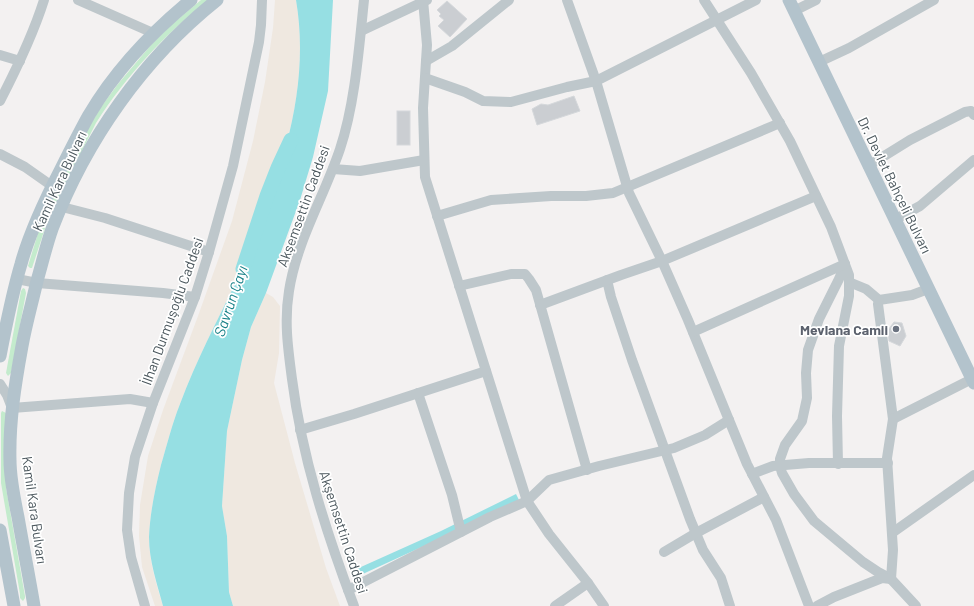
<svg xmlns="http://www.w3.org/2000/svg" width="974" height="606" font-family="Barlow,sans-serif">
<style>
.green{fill:#c4ebcd}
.sand{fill:#efe8e0}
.water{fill:#96dfe3}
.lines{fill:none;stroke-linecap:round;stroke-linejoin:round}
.river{stroke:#96dfe3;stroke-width:15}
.building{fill:#cbced2;stroke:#d5d8db}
.minor{stroke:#bec7cb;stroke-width:10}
.major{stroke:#b3c3cc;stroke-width:13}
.worship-dot{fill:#6b7280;stroke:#fff;stroke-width:1.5}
.labels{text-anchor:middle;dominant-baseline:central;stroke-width:3.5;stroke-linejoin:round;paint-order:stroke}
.street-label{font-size:14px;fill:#4a565c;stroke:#fff}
.worship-label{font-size:14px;font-weight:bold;fill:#5b616d;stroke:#fff;text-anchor:end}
.water-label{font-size:15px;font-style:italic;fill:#1a8288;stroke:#fff}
</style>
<rect width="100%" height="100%" fill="#f3f1f1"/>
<g class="green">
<path d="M201,0H208C165,34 126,76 96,123L49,216L32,268H30L28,266L42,220L89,127L101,107L118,84L151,45L170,26Z"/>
<polygon points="23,288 25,289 26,293 11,373 8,376 6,373 21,291"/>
<polygon points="2,411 6,413 6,488 25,596 25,598 23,601 20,598 20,594 1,483 1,413"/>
</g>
<g class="sand">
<path d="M275,0H296C310,82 285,163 254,238C248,252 243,266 237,280C217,321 196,361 180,404C172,424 167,445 161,465C155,489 150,513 149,537C149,561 156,583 163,606H155L142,567L139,536L140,505L148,456L163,410L198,316L232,221L253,141L265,82L273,28Z"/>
<polygon points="266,293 273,297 280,306 279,353 274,383 295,463 326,568 340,606 233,606 229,592 227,536 222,506 227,431 242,360 251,327"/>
</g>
<g class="water">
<path d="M296,0H333L328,91L313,157L300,200L266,293L251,327L242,360L227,431L222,506L227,536L229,592L233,606H163C157,583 149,561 149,537C150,513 155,489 161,465C167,445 172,424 180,404C196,361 217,321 237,280C243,266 248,252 254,238C285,163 310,82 296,0Z"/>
<polygon points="516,494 520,502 354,578 352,571 441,531"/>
</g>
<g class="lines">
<polyline class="river" points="243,269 267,196 278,168 291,140"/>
</g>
<g class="building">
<polygon points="447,1 467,19 450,37 438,26 444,20 439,16 441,14 437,10"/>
<polygon points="574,96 580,111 537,125 532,109 541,104 548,105"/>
<rect x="397" y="111" width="13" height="34"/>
<polygon points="894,322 902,323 906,336 900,346 889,341 888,330"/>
</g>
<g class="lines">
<g class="minor">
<polyline points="78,0 153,33"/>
<polyline points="423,0 427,45 423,108 425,177 527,501 549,534 588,583 604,606"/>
<polyline points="567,0 596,81 629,193 662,261 688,320 747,464 776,520 809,606"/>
<polyline points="704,0 751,73 790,141 831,227 849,275 849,296 839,346 837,416 838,464"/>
<polyline points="794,11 816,0"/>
<polyline points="361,31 427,0"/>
<polyline points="0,55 20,61"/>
<polyline points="426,61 452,46 509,0"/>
<polyline points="819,62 849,48 934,0"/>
<polyline points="425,78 465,92 483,101 511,102 567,87 596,81 756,0"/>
<path d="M0,101C17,68 33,35 44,0"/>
<polyline points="0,154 25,167 52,186"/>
<polyline points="868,166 910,140 965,112 971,111 974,115"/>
<polyline points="333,169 360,171 424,160"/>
<polyline points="62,207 105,218 209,252"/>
<polyline points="437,216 491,200 551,196 586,196 613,193 780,123"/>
<polyline points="894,220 920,206 974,160"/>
<polyline points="845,264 839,279 819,319 808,350 806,373 807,398 802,421 785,445 780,459 780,466 782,473 794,494 814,521 863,562 878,572 891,579 916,606"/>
<polyline points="17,279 37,283 163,293 195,297"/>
<polyline points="607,280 611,297 632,360 690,519 703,550 721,578 730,606"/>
<polyline points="849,282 866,289 879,300 912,295 928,289"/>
<polyline points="459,286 511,274 525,274 529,279 536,290 587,470"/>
<polyline points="879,300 878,304 893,419 887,458 893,550 891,579"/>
<polyline points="540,305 621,275 662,261 816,196"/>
<polyline points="693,332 845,264"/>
<polyline points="0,384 7,395 12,408 130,399 153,403"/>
<polyline points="418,393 452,495 461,532"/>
<polyline points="893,419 972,379"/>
<polyline points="300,430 354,414 486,371"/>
<polyline points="752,474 773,466 809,463 888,463"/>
<polyline points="892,533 974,475"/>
<polyline points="664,552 696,533 764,497"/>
<polyline points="348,590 490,517 527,501 549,480 599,466 674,448 705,435 729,420"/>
<polyline points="145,606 131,557 127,530 129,493 135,457 153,403 195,297 209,252 233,166 259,42 261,25 262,0"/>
<path d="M354,606C326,532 302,457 292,379C288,349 284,321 289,291C297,240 324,197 340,149C355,104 359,48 364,0"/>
<polyline points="555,606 588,583"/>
<polyline points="817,606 834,597 882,578 891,579"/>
</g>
<g class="major">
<polyline points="789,0 974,383"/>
<path d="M0,356C6,325 12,294 21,264C30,231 45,200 61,169C70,151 79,133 89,115C115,71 152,32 191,0"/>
<polyline points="0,530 14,606"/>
<path d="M34,606C29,576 23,546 18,517C14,498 10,479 10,460C9,422 15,384 22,346C26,324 32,303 37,281C42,264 46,246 52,229C86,140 143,59 217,0"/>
</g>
</g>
<circle class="worship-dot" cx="896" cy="329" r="4"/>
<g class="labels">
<g class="street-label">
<text transform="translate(59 181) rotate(-65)">Kamil Kara Bulvarı</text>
<text transform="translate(895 185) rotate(64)">Dr. Devlet Bahçeli Bulvarı</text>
<text transform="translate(303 206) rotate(-70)">Akşemsettin Caddesi</text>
<text transform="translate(172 311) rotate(-70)">İlhan Durmuşoğlu Caddesi</text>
<text transform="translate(35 510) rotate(82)">Kamil Kara Bulvarı</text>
<text transform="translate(344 532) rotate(72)">Akşemsettin Caddesi</text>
</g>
<g class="worship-label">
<text x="888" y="329">Mevlana Camii</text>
</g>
<g class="water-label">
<text transform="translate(230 301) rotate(-71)">Savrun Çayı</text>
</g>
</g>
</svg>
